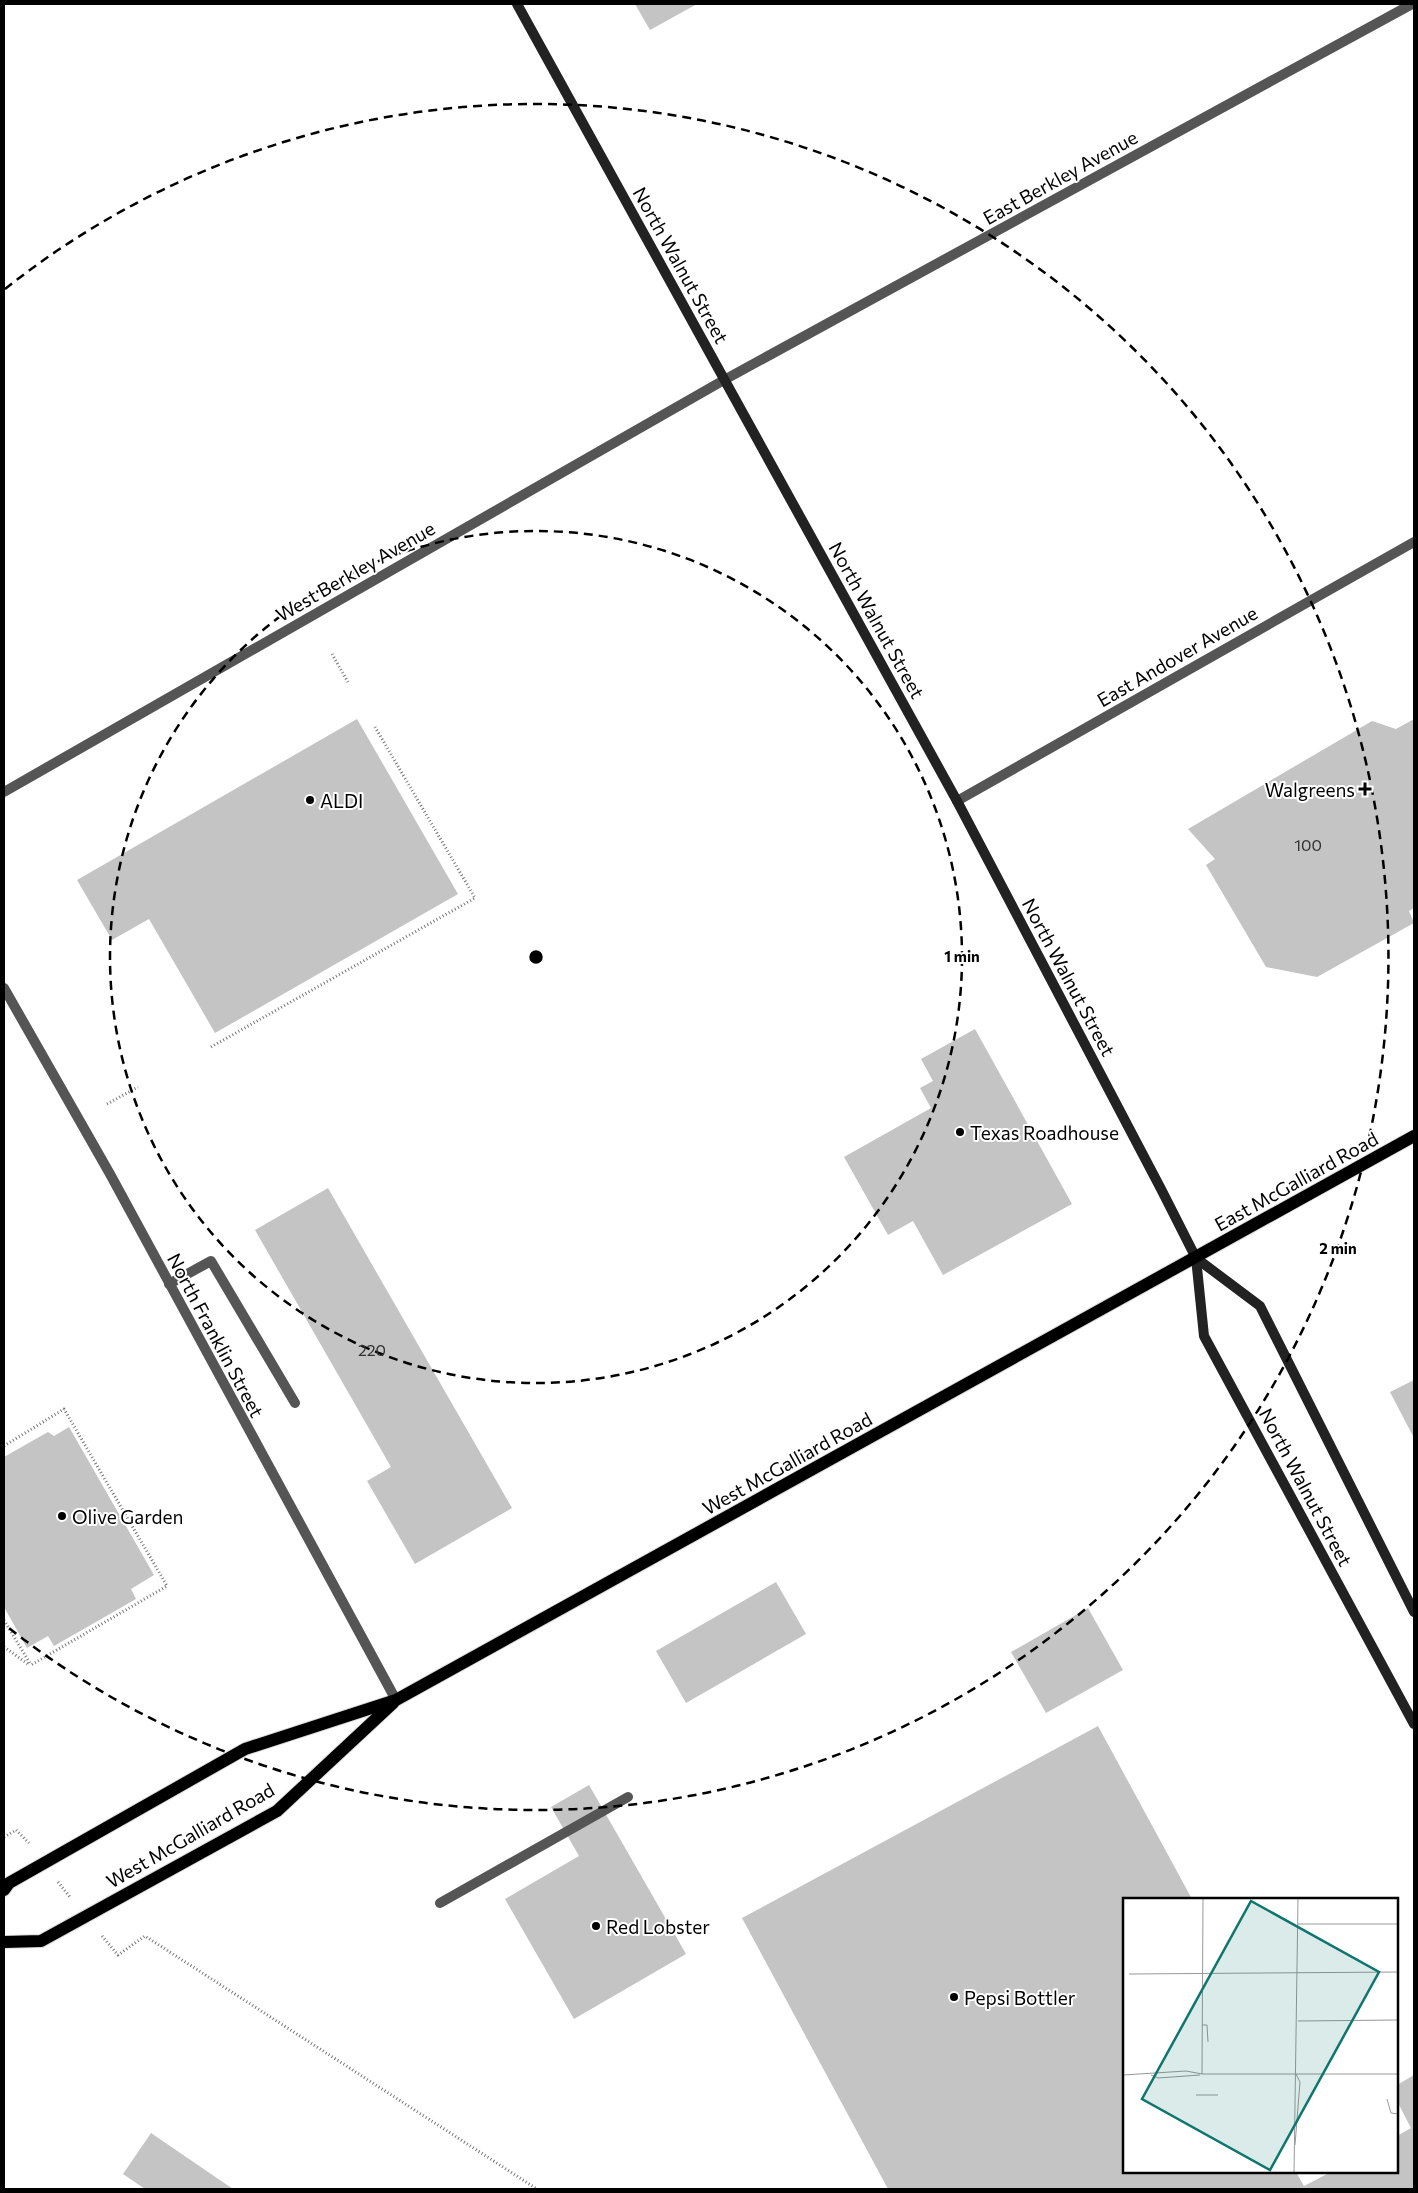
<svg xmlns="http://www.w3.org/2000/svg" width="1418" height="2193" font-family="Commissioner,sans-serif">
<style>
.building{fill:#c4c4c4}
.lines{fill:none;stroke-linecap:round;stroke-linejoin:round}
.primary-casing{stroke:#dbdbdb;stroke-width:14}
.path{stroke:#777;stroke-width:3;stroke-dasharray:1 2.5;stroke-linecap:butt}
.lane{stroke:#555;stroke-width:10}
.street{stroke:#555;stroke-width:10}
.secondary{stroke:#222;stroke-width:10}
.primary{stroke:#000;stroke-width:12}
.ring{fill:none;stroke:#000;stroke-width:2.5;stroke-dasharray:9 6}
.poi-dot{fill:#000;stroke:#fff;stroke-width:2}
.labels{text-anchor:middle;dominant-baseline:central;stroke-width:4;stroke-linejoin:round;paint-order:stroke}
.number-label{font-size:16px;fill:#313131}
.street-label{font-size:19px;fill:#000;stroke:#fff}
.poi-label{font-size:19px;fill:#000;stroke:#fff;text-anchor:start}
.inset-road{fill:none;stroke:#999;stroke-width:1}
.view{fill:#0f766e;fill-opacity:0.15;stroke:#0f766e;stroke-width:2.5}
.inset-edge{fill:none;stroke:#000;stroke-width:2.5}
.centre{fill:#000;stroke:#fff;stroke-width:2.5}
.ring-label{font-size:15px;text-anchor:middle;font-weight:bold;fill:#000;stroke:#fff;stroke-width:4;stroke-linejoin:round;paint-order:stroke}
</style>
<rect width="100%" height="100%" fill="#fff"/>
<g class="building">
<polygon points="635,4 697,4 650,30"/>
<polygon points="357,719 458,894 215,1033 149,919 112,940 77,880"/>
<polygon points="1414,719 1414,908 1409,911 1414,923 1317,977 1266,967 1206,865 1215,859 1188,829 1372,721 1396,729"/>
<polygon points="975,1029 1072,1204 943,1275 913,1221 888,1235 844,1157 931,1108 920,1088 933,1081 921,1059"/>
<polygon points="328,1188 512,1508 415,1564 367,1481 391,1467 255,1230"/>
<polygon points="1414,1380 1414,1438 1390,1392"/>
<polygon points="69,1427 154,1575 131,1589 136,1599 54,1646 48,1636 27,1648 4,1607 4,1457 48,1432 54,1436"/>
<polygon points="776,1582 806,1634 686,1703 656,1651"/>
<polygon points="1088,1608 1123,1670 1046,1713 1011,1652"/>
<polygon points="1098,1726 1192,1899 1124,1899 1124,2172 1296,2172 1304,2186 1331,2172 1397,2172 1397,2136 1411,2128 1397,2101 1397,2085 1414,2075 1414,2189 888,2189 742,1918"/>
<polygon points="589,1785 686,1954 574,2019 505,1899 579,1856 551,1807"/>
<polygon points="151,2133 233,2189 145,2189 123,2174"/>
</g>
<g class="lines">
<g class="primary-casing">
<g id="primary">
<polyline points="4,1890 9,1883 245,1749 396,1700 1414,1136"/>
<polyline points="4,1942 41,1941 277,1811 393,1703"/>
</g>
</g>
<g class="path">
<polyline points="332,654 348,682"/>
<polyline points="211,1047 475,898 375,727"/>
<polyline points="107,1104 138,1087"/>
<polyline points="4,1446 64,1409 167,1586 31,1665"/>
<polyline points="4,1620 31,1665"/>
<polyline points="4,1647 28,1664"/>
<polyline points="4,1837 16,1830 29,1843"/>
<polyline points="58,1882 70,1897"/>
<polyline points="102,1936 118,1955 145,1936 537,2189"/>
</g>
<g class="lane">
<polyline points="169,1284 211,1261 295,1403"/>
<polyline points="440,1903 628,1797"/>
</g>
<g class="street">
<polyline points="4,792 724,380 1412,4"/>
<polyline points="957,801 1414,542"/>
<polyline points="4,988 110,1174 396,1700"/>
</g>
<g class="secondary">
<polyline points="517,4 957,801 1161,1189 1196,1258 1204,1336 1414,1724"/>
<polyline points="1196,1258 1260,1306 1414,1612"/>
</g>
<use href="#primary" class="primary"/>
</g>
<g class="ring">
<circle cx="536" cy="957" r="426"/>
<path d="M5 289A853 853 0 1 1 5 1625"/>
</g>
<g class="poi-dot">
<path d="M1362.5 781.5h5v5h5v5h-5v5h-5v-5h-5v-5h5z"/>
<circle cx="310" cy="800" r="5"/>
<circle cx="960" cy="1132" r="5"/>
<circle cx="62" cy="1516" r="5"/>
<circle cx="596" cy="1926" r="5"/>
<circle cx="954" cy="1997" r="5"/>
</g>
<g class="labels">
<g class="number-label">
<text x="1308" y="844">100</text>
<text x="372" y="1349">220</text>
</g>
<g class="street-label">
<text transform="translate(1060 177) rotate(-29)">East Berkley Avenue</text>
<text transform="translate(681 265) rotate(61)">North Walnut Street</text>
<text transform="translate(355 571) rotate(-30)">West Berkley Avenue</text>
<text transform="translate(877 620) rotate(61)">North Walnut Street</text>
<text transform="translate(1177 656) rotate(-30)">East Andover Avenue</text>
<text transform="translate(1069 977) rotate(62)">North Walnut Street</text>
<text transform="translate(1296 1181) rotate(-29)">East McGalliard Road</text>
<text transform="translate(216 1335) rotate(62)">North Franklin Street</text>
<text transform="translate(787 1463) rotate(-29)">West McGalliard Road</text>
<text transform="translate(1306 1487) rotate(62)">North Walnut Street</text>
<text transform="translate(190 1835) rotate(-30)">West McGalliard Road</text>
</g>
<g class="poi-label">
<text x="1355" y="789" text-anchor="end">Walgreens</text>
<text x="320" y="800">ALDI</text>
<text x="970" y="1132">Texas Roadhouse</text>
<text x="72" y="1516">Olive Garden</text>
<text x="606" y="1926">Red Lobster</text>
<text x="964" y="1997">Pepsi Bottler</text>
</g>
</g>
<g transform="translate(1123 1898)">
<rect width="275" height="275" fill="#fff"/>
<path class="inset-road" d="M175,26H275M6,76L275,74M175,123L275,122M79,127H84L85,144M79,176L80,0M275,176V149M0,177L63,173L79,176H275M28,177L35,180L77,177M73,197H95M264,201L268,215L275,216M172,247L177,184L173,176M171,275L175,0"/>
<path class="view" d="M128,3L256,74L147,272L19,201Z"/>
<rect width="275" height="275" class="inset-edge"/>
</g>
<circle cx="536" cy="957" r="8" class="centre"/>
<g class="ring-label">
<text x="962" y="962">1 min</text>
<text x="1338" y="1254">2 min</text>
</g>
<rect width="1418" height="2193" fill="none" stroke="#000000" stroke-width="10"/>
</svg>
